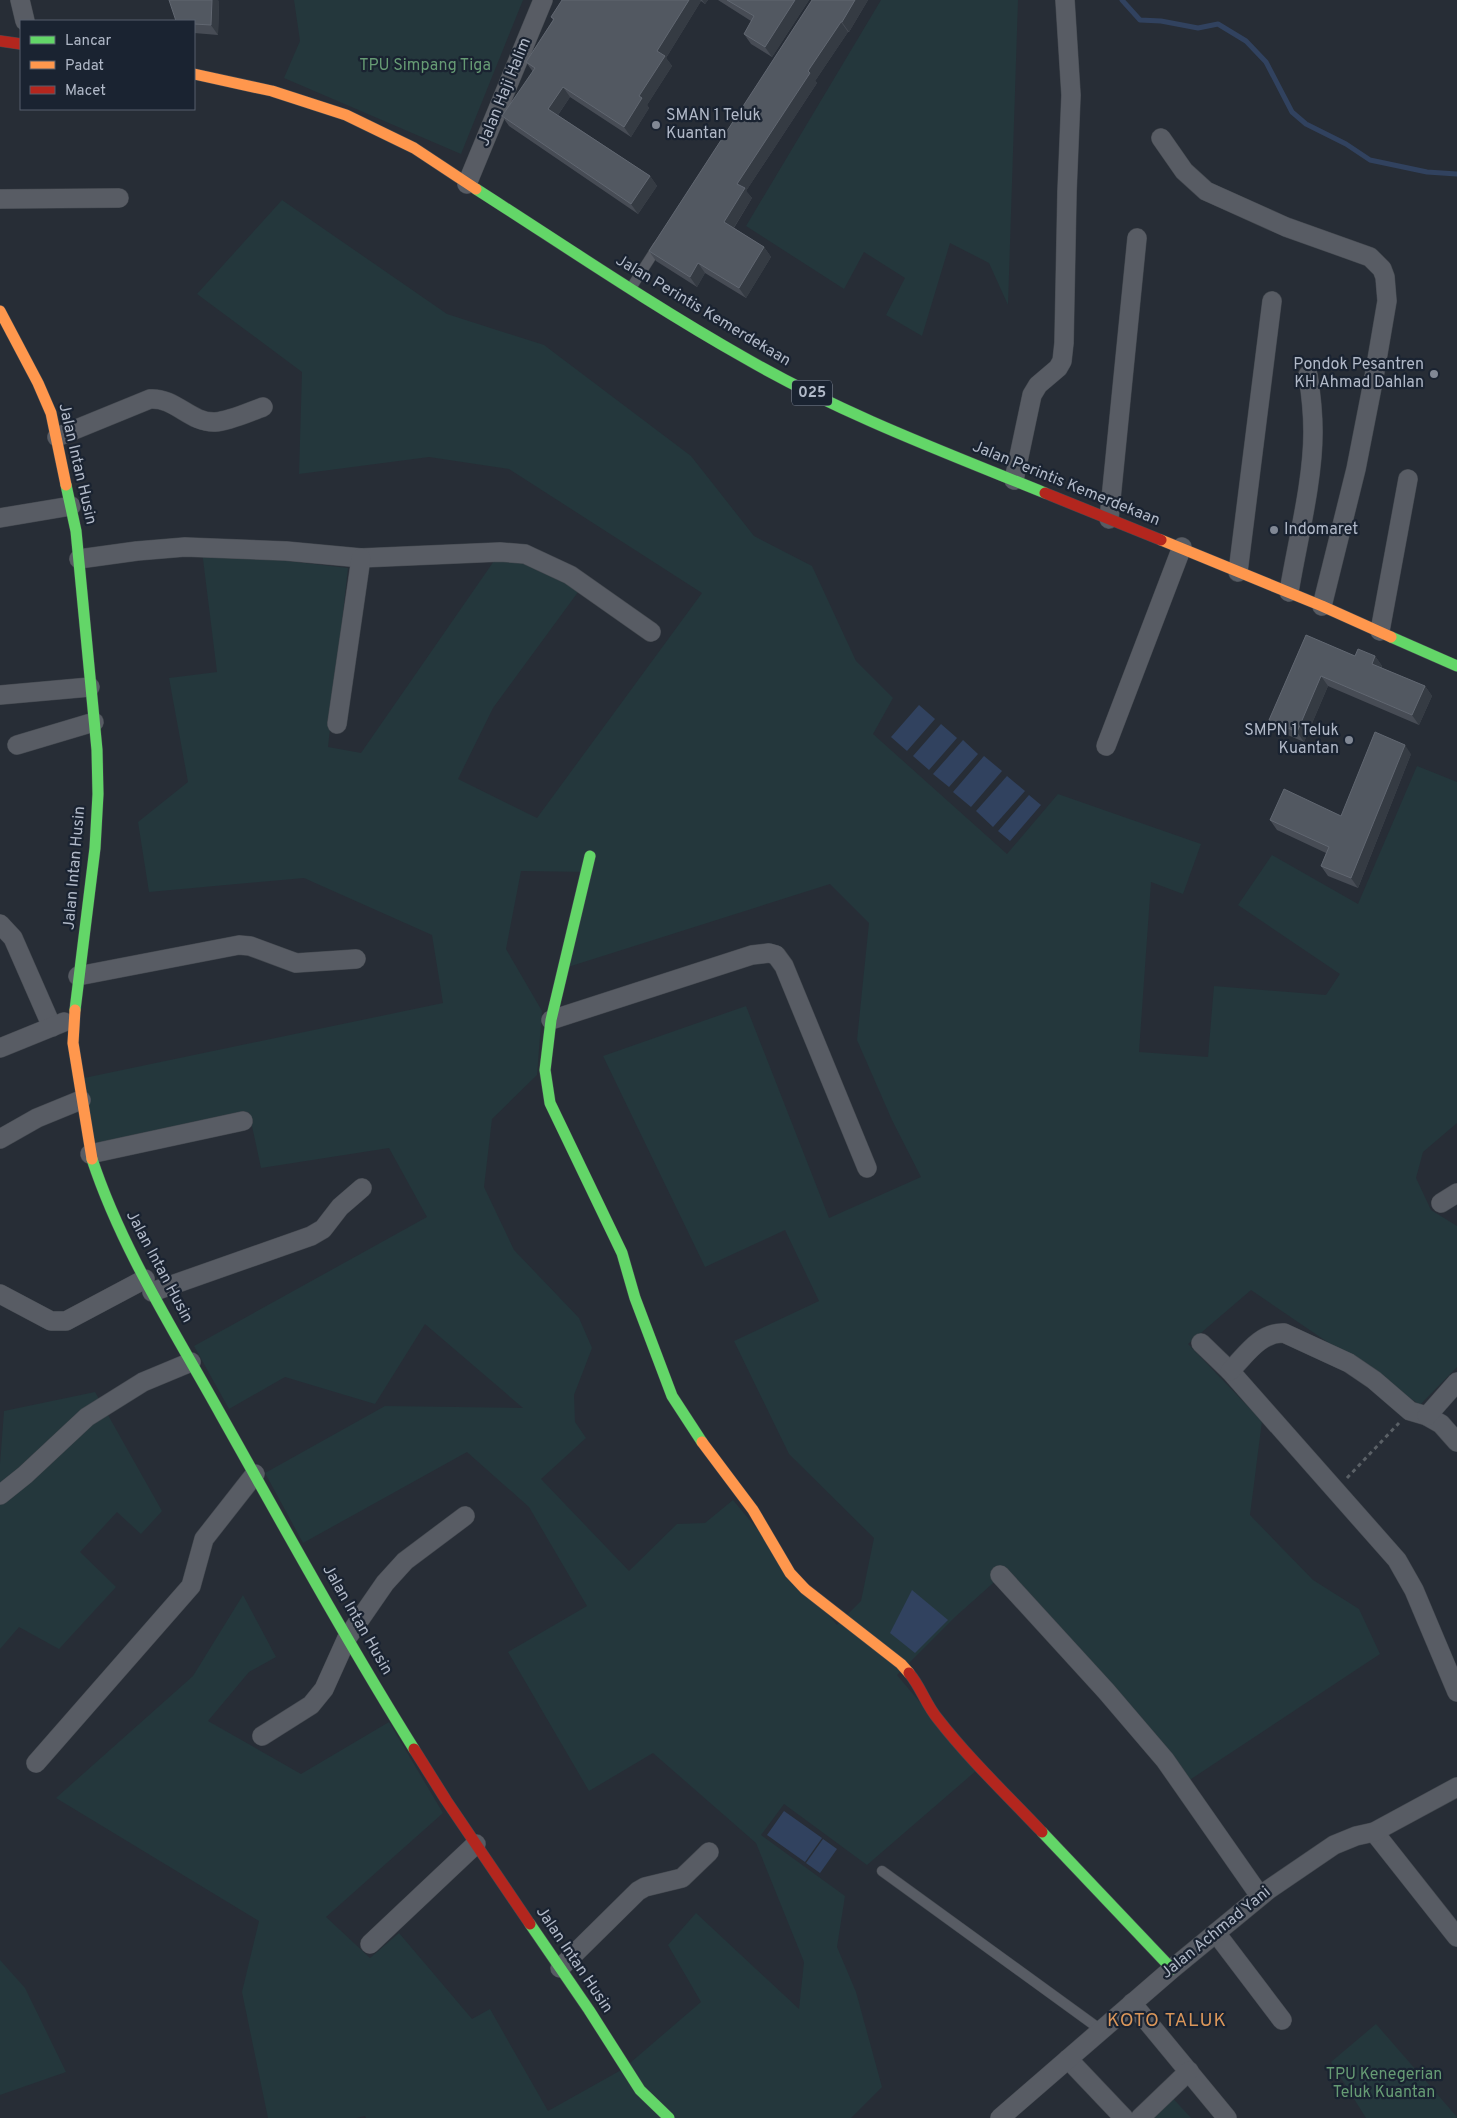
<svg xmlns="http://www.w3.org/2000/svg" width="1457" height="2118" font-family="Overpass,sans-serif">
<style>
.green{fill:#24373c;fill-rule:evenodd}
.water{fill:#31425f}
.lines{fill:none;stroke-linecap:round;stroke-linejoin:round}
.stream{stroke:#31425f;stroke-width:5}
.lane-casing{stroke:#43484f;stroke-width:11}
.street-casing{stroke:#43484f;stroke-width:20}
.fast-casing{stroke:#43484f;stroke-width:12}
.slow-casing{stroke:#43484f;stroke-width:12}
.jam-casing{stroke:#43484f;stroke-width:12}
.path{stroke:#5a6066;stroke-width:3;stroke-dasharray:4 4;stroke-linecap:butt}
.lane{stroke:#585c64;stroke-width:10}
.street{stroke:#585c64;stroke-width:19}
.fast{stroke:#63d668;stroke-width:11}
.slow{stroke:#ff974d;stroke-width:11}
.jam{stroke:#b3261e;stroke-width:11}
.wall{fill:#474c55}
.shaded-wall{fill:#353b43}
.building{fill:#525861;stroke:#616771}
.poi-dot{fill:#818895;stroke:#1a2331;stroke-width:2}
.labels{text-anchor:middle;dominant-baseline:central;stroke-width:4.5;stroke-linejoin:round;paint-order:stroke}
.shield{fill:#1a2331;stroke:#848c9b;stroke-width:1}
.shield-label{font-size:15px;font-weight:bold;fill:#b1b9c8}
.park-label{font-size:16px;fill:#669b74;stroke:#1a2331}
.street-label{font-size:16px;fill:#b1b9c8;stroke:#1a2331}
.poi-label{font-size:16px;fill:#b1b9c8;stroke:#1a2331;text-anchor:start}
.quarter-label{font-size:19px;letter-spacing:1px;fill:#da965a;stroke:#1a2331}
</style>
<rect width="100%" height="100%" fill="#272d36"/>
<g class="green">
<polygon points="294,0 523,0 461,154 284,78 300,41"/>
<polygon points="881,0 1018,0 1008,305 989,263 950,243 922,336 886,315 905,278 864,252 844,289 746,226"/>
<path d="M282,200L447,314L544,345L691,456L754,536L812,566L856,661L893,698L873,734L1007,854L1058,794L1201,844L1183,894L1151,882L1139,1052L1208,1057L1214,986L1326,995L1340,974L1238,905L1272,855L1358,904L1417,766L1457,782V1123L1423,1152L1416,1178L1431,1210L1457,1226V1367L1420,1405L1251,1290L1188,1344L1262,1421L1250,1515L1313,1580L1359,1609L1380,1654L1179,1787L1001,1576L955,1617L897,1675L977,1770L867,1865L784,1804L761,1835L845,1896L837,1947L856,1992L882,2087L851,2118H366L365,2116L356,2118H268L242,1992L259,1921L56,1798L193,1676L243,1595L276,1657L249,1672L208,1721L301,1774L389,1722L443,1813L326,1917L370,1958L399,1933L472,2019L490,2009L548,2111L623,2069L701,2002L668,1945L696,1913L799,2009L804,1962L756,1843L653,1753L589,1791L508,1652L587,1606L529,1507L467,1452L303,1543L265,1473L385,1406L523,1408L425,1324L375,1404L285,1377L229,1409L194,1346L427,1217L389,1148L261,1168L249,1112L95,1146L84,1078L443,1003L432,935L304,878L149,892L138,822L188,782L169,678L217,672L202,551L348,568L328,747L361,753L494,561H528L581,588L493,708L458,779L537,818L702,593L509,469L429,457L299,474L302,372L197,294ZM521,871L591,872L568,967L830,884L869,923L857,1040L892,1120L921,1177L829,1218L746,1006L603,1056L705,1267L785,1230L819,1301L734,1341L789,1454L874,1538L861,1601L837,1625L733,1500L705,1523L677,1524L629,1571L541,1479L586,1438L575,1422L574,1395L592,1348L579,1318L514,1250L484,1187L492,1119L537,1075L542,1011L506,949Z"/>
<polygon points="95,1392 162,1511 141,1534 117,1512 80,1552 116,1587 59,1649 19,1627 0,1649 0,1464 4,1411"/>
<polygon points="0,1960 25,1988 66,2072 0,2095"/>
<polygon points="1376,2024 1457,2117 1457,2118 1366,2118 1331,2062"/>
<polygon points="1168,2093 1191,2118 1140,2118"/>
</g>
<g class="water">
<polygon points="919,705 935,719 907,751 891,737"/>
<polygon points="941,724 957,738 929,770 913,756"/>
<polygon points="963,740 978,754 949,787 933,774"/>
<polygon points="984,756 1002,771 971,807 953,792"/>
<polygon points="1007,776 1025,791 993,827 976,811"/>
<polygon points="1029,795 1041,805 1010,841 998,831"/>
<polygon points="912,1590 948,1620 915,1653 890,1633"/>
<polygon points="784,1811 822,1838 805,1862 767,1835"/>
<polygon points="823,1839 837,1849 820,1873 806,1863"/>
</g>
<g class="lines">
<polyline class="stream" points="1122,0 1140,20 1161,21 1198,28 1218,24 1246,41 1266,62 1292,112 1306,124 1346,144 1370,160 1427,172 1457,174"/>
<g class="lane-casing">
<g id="lane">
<polyline points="631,288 658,246"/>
<polyline points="882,1871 1101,2030"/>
</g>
</g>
<g class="street-casing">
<g id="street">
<polyline points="20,0 25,21"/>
<polyline points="1161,138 1184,171 1206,191 1286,227 1370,257 1382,269 1385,277 1387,301 1374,377 1356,469 1322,606"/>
<polyline points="467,184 543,0"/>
<polyline points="0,199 119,198"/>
<path d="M57,437L150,399C175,397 190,423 215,422C230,421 249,412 263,407"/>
<polyline points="1014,480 1032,395 1038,385 1058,368 1062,361 1064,343 1067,192 1071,95 1065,0"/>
<polyline points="0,518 71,506"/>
<polyline points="1109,519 1137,238"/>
<polyline points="79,559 137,551 185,547 286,551 361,558 500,552 525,554 570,575 651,632"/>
<polyline points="1238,572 1272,301"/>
<path d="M1289,592C1297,543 1313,482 1313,432C1313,413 1311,394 1308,375"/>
<polyline points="1380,631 1408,479"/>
<polyline points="0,695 90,687"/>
<polyline points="337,724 361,558"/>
<polyline points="17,745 94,722"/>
<polyline points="1106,746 1182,547"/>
<polyline points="0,924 13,938 52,1027"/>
<polyline points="78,976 239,945 250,946 296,963 356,959"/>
<polyline points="551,1020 752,955 769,953 776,955 784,966 867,1168"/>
<polyline points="0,1048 64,1022"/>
<polyline points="0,1139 37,1118 81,1100"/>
<polyline points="90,1154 243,1121"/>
<polyline points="1441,1203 1457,1193"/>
<polyline points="152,1292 311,1236 323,1229 340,1207 362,1188"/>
<polyline points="0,1294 51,1321 66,1321 145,1279"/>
<polyline points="1201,1343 1230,1371 1397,1560 1414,1590 1457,1692"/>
<path d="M1230,1371C1245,1356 1260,1332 1284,1333L1349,1363L1374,1380L1410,1411L1427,1416L1441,1424L1457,1442"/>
<polyline points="1427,1416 1457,1382"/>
<polyline points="0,1495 25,1475 87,1417 143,1382 191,1362"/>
<polyline points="1000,1575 1106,1691 1165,1760 1260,1896"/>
<polyline points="262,1736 311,1705 324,1689 347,1638 385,1583 405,1561 465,1516"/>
<polyline points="36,1763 191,1586 204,1539 255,1474"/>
<polyline points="1374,1832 1457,1937"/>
<polyline points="1216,1933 1282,2020"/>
<polyline points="370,1944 476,1844"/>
<polyline points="560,1968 638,1891 645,1887 682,1878 709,1852"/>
<polyline points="1132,2003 1227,2118"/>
<polyline points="1068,2059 1124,2118"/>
<polyline points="1000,2118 1172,1969 1268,1890 1334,1845 1356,1836 1374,1832 1457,1787"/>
<polyline points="1140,2118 1189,2071"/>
</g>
</g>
<g class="fast-casing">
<g id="fast">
<path d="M476,189C565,246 653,306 745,358C840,413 944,452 1045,493"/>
<polyline points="66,485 76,531 97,750 98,794 95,848 75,1010"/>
<polyline points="1391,637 1457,666"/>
<polyline points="590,856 551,1020 545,1070 550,1103 622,1253 635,1298 672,1396 702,1442"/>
<path d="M92,1159C122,1250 175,1332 221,1415C284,1527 346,1640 414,1749"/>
<polyline points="1042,1832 1172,1969"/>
<polyline points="530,1924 589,2010 640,2090 669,2118"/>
</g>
</g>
<g class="slow-casing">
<g id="slow">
<polyline points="194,74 272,91 346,115 414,148 476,189"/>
<polyline points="0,311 38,383 51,413 66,485"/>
<polyline points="1161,540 1322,606 1391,637"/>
<polyline points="75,1010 73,1043 92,1159"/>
<polyline points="702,1442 753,1510 790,1573 805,1589 901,1664 909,1673"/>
</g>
</g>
<g class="jam-casing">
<g id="jam">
<polyline points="0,41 21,44"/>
<polyline points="1045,493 1161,540"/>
<path d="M909,1673C921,1687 926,1705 938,1719C969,1759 1007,1795 1042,1832"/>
<polyline points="414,1749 446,1800 530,1924"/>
</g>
</g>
<polyline class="path" points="1347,1478 1399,1423"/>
<use href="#lane" class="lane"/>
<use href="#street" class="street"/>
<use href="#fast" class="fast"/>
<use href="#slow" class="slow"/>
<use href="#jam" class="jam"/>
</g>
<g class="wall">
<polygon points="562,0 708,0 705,4 701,1 666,58 672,66 647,105 649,108 631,137 570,97 558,115 650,176 657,186 638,214 509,126 502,116 533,72 526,62 553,20 551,17"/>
<polygon points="718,0 809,0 772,57 751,44 744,34 751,21"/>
<polygon points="812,0 868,0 849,32 848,32 815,81 817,83 746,191 752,198 734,228 764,247 771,257 746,298 705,273 697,287 656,261 649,251"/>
<polygon points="219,1 218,35 194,33 194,21"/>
<polygon points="1306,635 1355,656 1375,656 1382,666 1382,668 1425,686 1432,696 1419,725 1328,686 1304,742 1276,730 1269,720"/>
<polygon points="1411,754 1358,888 1328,876 1321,866 1326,853 1277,830 1270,820 1341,816"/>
</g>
<g class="shaded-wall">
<polygon points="212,0 218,0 219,1 218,35 211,25"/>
<polygon points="689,0 700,0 701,1 666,58 672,66 647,105 649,108 631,137 624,127 639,96 657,51"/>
<polygon points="702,0 708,0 705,4"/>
<polygon points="795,0 809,0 772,57 765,47"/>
<polygon points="855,0 868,0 849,32 842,22"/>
<polygon points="841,22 848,32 815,81 817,83 746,191 752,198 731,232 724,222 737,184 808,71"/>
<polygon points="563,87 570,97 555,119 548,109"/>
<polygon points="650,176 657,186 638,214 631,204"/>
<polygon points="764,247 771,257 746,298 739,288"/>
<polygon points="698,263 705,273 697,287 690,277"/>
<polygon points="1375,656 1382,666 1379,673 1372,664"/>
<polygon points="1321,676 1328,686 1304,742 1297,732"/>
<polygon points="1425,686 1432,696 1419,725 1412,715"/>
<polygon points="1405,745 1411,754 1358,888 1351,878"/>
</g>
<g class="building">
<polygon points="169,0 212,0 211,25 194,24 194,21 176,21"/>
<polygon points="562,0 689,0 657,51 665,56 639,96 642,98 624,127 563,87 548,109 650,176 631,204 502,116 535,68 526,62 554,19 551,17"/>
<polygon points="727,0 795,0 765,47 744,34 754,16"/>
<polygon points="812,0 855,0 842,22 841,22 808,71 810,73 737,184 745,188 724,222 764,247 739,288 698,263 690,277 649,251"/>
<polygon points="1306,635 1355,656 1358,649 1375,656 1372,664 1425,686 1412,715 1321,676 1297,732 1269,720"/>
<polygon points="1375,732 1405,745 1351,878 1321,866 1329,847 1270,820 1284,789 1341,816"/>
</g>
<g class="poi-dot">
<circle cx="656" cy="125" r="5"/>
<circle cx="1434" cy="374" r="5"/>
<circle cx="1274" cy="530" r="5"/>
<circle cx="1349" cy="740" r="5"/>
</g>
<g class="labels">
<rect class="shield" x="792" y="380.5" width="40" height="25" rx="4"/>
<g class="shield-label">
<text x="812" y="393">025</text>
</g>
<g class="park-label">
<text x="425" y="66">TPU Simpang Tiga</text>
<text x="1384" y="2075">TPU Kenegerian<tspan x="1384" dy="18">Teluk Kuantan</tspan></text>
</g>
<g class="street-label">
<text transform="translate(505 92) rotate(-68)">Jalan Haji Halim</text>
<text transform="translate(703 311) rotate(31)">Jalan Perintis Kemerdekaan</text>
<text transform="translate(77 464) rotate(77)">Jalan Intan Husin</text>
<text transform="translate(1066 484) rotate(22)">Jalan Perintis Kemerdekaan</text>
<text transform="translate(75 868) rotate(-85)">Jalan Intan Husin</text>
<text transform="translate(159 1267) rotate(62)">Jalan Intan Husin</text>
<text transform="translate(357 1620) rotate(60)">Jalan Intan Husin</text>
<text transform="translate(1216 1933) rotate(-39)">Jalan Achmad Yani</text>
<text transform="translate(574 1960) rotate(56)">Jalan Intan Husin</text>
</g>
<g class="poi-label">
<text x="666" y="116">SMAN 1 Teluk<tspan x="666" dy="18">Kuantan</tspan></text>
<text x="1424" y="365" text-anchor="end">Pondok Pesantren<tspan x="1424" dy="18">KH Ahmad Dahlan</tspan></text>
<text x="1284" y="530">Indomaret</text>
<text x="1339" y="731" text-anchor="end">SMPN 1 Teluk<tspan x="1339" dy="18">Kuantan</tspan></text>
</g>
<g class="quarter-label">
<text x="1167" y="2021">KOTO TALUK</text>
</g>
</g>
<rect x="20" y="20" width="175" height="90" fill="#1a2331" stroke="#565f6d"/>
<rect x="30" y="36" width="25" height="8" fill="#63d668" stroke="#565f6d"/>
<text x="65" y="45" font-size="15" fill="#b1b9c8">Lancar</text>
<rect x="30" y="61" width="25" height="8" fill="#ff974d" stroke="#565f6d"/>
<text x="65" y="70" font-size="15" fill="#b1b9c8">Padat</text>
<rect x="30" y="86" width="25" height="8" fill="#b3261e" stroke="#565f6d"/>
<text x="65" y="95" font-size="15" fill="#b1b9c8">Macet</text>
</svg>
